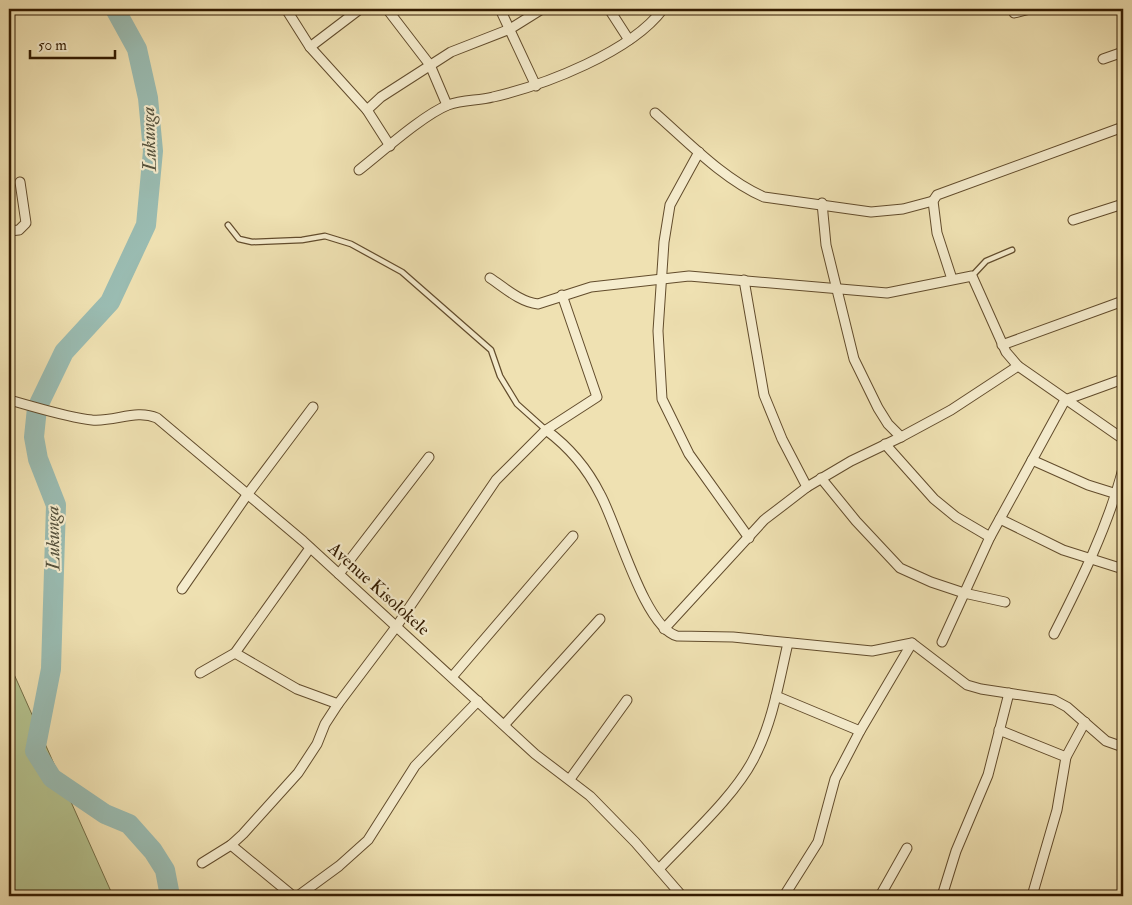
<svg xmlns="http://www.w3.org/2000/svg" width="1132" height="905" font-family="'IM FELL Double Pica',serif">
<style>
.green{fill:#b5c38f;stroke:#746f48}
.lines{fill:none;stroke-linecap:round;stroke-linejoin:round}
.river{stroke:#9abcb2;stroke-width:20}
.lane-casing{stroke:#624c2c;stroke-width:7}
.street-casing{stroke:#624c2c;stroke-width:11}
.lane{stroke:#f5eccd;stroke-width:4.5}
.street{stroke:#f5eccd;stroke-width:9}
.labels{text-anchor:middle;dominant-baseline:central;stroke-width:4.5;stroke-linejoin:round;paint-order:stroke}
.street-label{font-size:18px;fill:#331b00;stroke:#f5eccd}
.water-label{font-size:19px;font-style:italic;fill:#57533e;stroke:#f5eccd}
</style>
<rect width="100%" height="100%" fill="#efe1b2"/>
<filter id="stains"><feTurbulence type="fractalNoise" baseFrequency=".004" numOctaves="4"/><feColorMatrix values="0 0 0 0 .2 0 0 0 0 .09 0 0 0 0 .02 0 0 0 .5 -.17"/></filter>
<radialGradient id="worn" r=".72"><stop offset=".6" stop-color="#630" stop-opacity="0"/><stop offset="1" stop-color="#630" stop-opacity=".3"/></radialGradient>
<polygon class="green" points="9,663 113,896 9,896"/>
<g class="lines">
<polyline class="river" points="115,9 137,49 148,98 153,151 146,225 110,302 64,352 37,408 34,437 38,459 56,505 51,669 35,751 52,778 105,814 129,824 153,851 165,870 170,896"/>
<g class="lane-casing">
<g id="lane">
<polyline points="228,225 239,239 252,242 302,240 325,236 351,244 402,272 491,350 500,376 517,404 546,430"/>
<polyline points="972,276 986,261 1012,250"/>
</g>
</g>
<g class="street-casing">
<g id="street">
<polyline points="286,9 310,47 367,110 390,146"/>
<polyline points="387,9 430,65 447,105"/>
<polyline points="500,9 536,86"/>
<polyline points="609,9 629,40"/>
<polyline points="1014,13 1030,9"/>
<polyline points="310,47 360,9"/>
<polyline points="1103,59 1123,52"/>
<polyline points="367,110 381,97 451,52 510,29 542,9"/>
<path d="M655,113C687,141 724,180 764,197L871,212L903,209L933,201"/>
<polyline points="699,152 670,205 664,242 658,331 662,399 689,454 749,538"/>
<path d="M359,170C382,152 423,115 448,105C463,99 478,101 493,97C545,85 631,52 663,9"/>
<polyline points="822,203 826,245 854,359 878,408 888,424 901,437"/>
<polyline points="1073,220 1123,204"/>
<polyline points="9,231 19,230 26,223 20,182"/>
<path d="M490,278C505,288 520,302 538,304L591,287L689,276L887,293L972,276L1006,352L1018,366L1123,439"/>
<polyline points="952,279 937,233 933,201 937,195 1123,127"/>
<polyline points="744,280 764,395 782,439 807,487"/>
<polyline points="1002,345 1123,301"/>
<path d="M9,400C36,407 65,417 92,420C115,422 136,409 157,418L303,541L535,754L590,796L635,842L682,896"/>
<path d="M546,430C569,447 587,468 600,494C617,524 644,627 677,636L733,637L872,651L912,643L967,685L981,689L1054,700L1067,707L1106,741L1123,747"/>
<polyline points="885,444 934,499 956,517 990,537"/>
<polyline points="1032,460 1088,485 1123,496"/>
<polyline points="821,478 856,521 900,568 931,582 964,593 1005,602"/>
<polyline points="1000,519 1063,550 1123,569"/>
<polyline points="339,574 429,457"/>
<polyline points="182,589 247,495 313,407"/>
<polyline points="664,629 764,520 807,487 851,461 901,437 951,410 1018,366"/>
<path d="M1054,634C1081,581 1108,526 1123,469"/>
<polyline points="942,642 990,537 1065,400 1123,379"/>
<polyline points="235,653 297,689 338,704"/>
<polyline points="200,673 235,653 310,548"/>
<polyline points="452,677 573,536"/>
<polyline points="776,696 860,731"/>
<polyline points="505,724 600,619"/>
<polyline points="999,730 1066,757"/>
<polyline points="570,779 627,700"/>
<polyline points="231,845 293,896"/>
<polyline points="202,863 231,845 243,834 298,773 317,744 325,724 338,704 396,627 496,480 546,430 597,397 562,295"/>
<path d="M659,869C688,838 737,794 755,756C773,721 779,681 788,643"/>
<polyline points="298,896 339,866 368,840 415,766 478,701"/>
<polyline points="784,896 818,842 835,779 860,731 912,643"/>
<polyline points="880,896 907,848"/>
<polyline points="942,896 956,851 988,775 1009,693"/>
<polyline points="1032,896 1057,810 1066,757 1085,722"/>
</g>
</g>
<use href="#lane" class="lane"/>
<use href="#street" class="street"/>
</g>
<g class="labels">
<g class="street-label">
<text transform="translate(379 589) rotate(42)">Avenue Kisolokele</text>
</g>
<g class="water-label">
<text transform="translate(149 139) rotate(-92)">Lukunga</text>
<text transform="translate(53 538) rotate(-91)">Lukunga</text>
</g>
</g>
<rect width="1132" height="905" fill="none" stroke="#efe1b2" stroke-width="30"/>
<rect x="10" y="10" width="1112" height="885" fill="none" stroke="#331b00" stroke-width="2.5"/>
<rect x="15" y="15" width="1102" height="875" fill="none" stroke="#331b00"/>
<path d="M30 50v8h85v-8" fill="none" stroke="#331b00" stroke-width="2.5"/>
<text x="38" y="50" font-size="15" fill="#331b00" stroke="#f5eccd" stroke-width="4" paint-order="stroke">50 m</text>
<rect width="100%" height="100%" filter="url(#stains)"/>
<rect width="100%" height="100%" fill="url(#worn)"/>
</svg>
